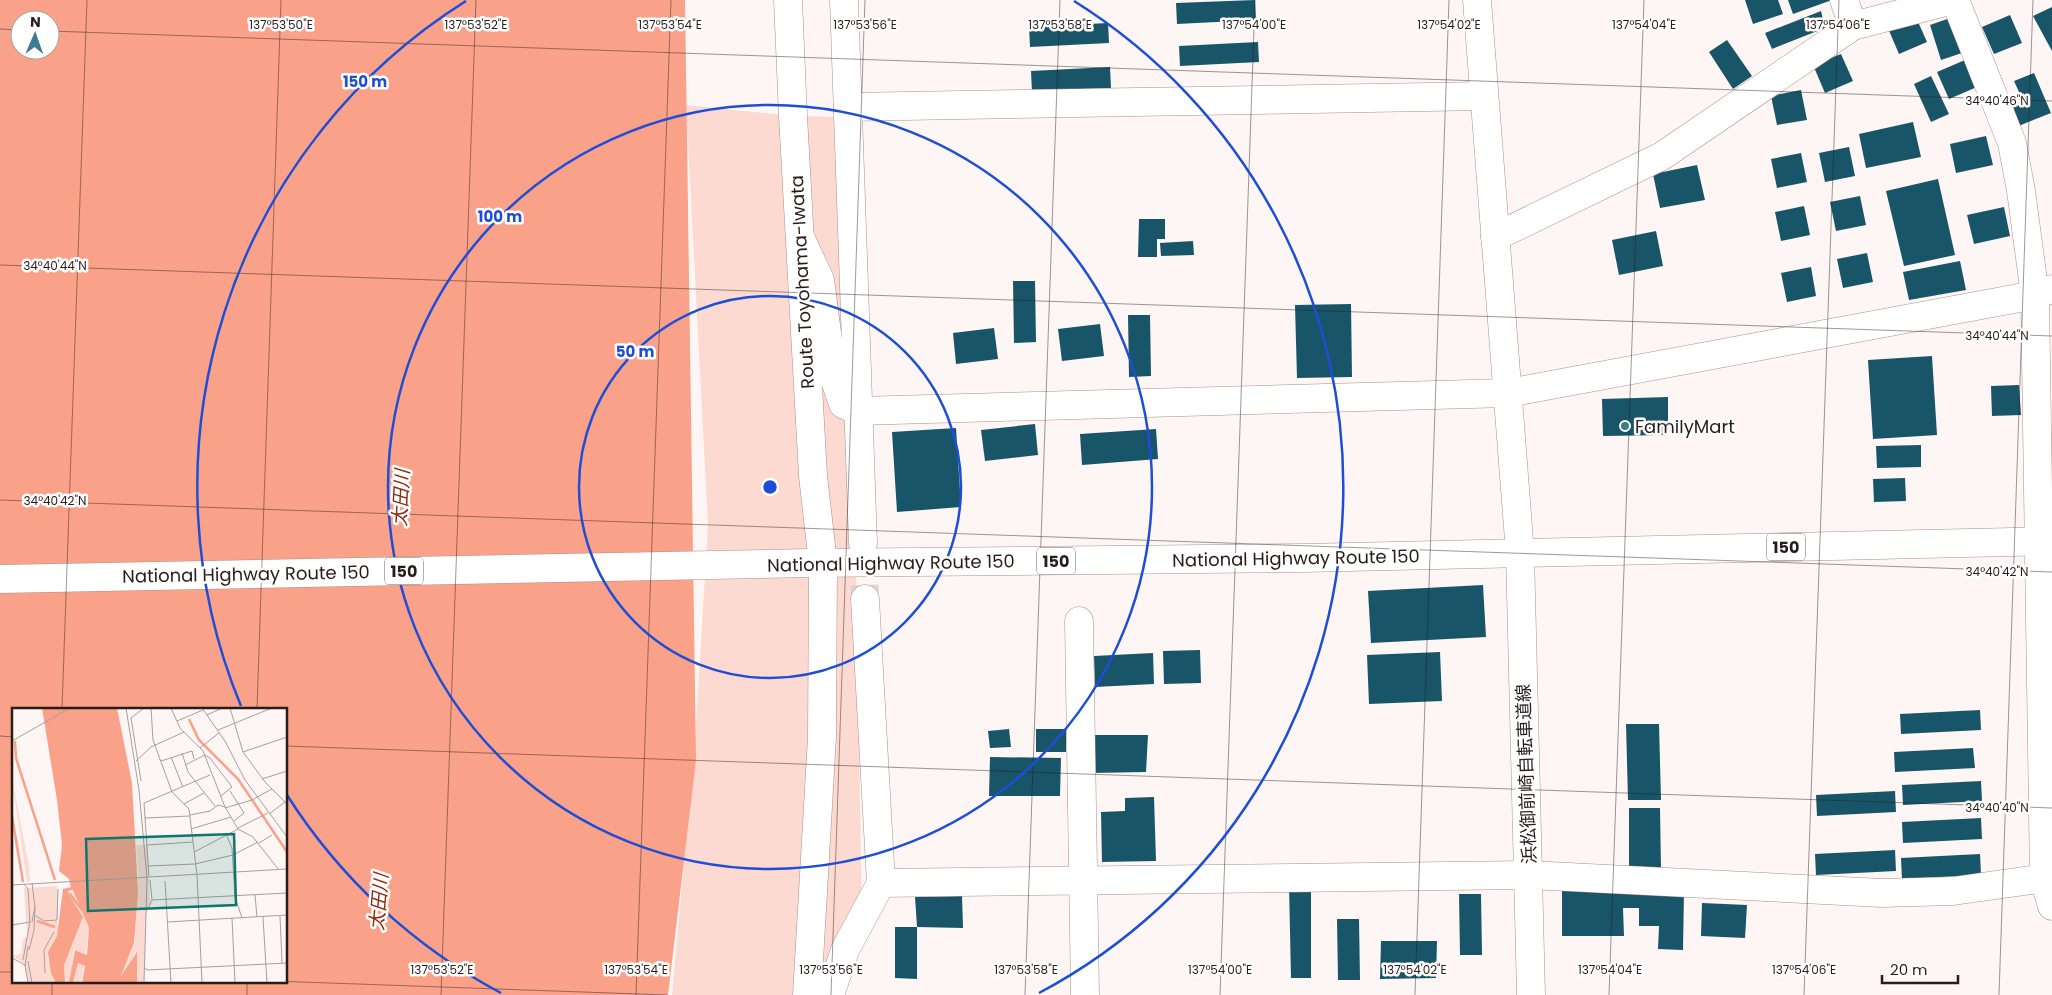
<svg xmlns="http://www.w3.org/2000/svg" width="2052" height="995" font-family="Poppins,'Noto Sans JP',sans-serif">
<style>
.green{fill:#fddad1}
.water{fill:#faa189;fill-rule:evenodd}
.building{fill:#195568}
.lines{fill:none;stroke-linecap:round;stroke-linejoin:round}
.minor-tunnel{stroke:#ddd5d3;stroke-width:28;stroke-dasharray:28 14;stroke-linecap:butt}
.minor-casing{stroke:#ae8f86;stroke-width:29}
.secondary-casing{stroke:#ae8f86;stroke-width:29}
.trunk-casing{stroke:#ae8f86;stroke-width:29}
.minor{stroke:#fff;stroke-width:28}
.secondary{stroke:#fff;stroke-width:28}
.trunk{stroke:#fff;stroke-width:28}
.ticks{fill:none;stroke:#291d1a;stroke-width:1;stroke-opacity:0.45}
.ring{fill:none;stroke:#1d4ed8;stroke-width:2.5}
.poi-dot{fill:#3c7b90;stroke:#fff;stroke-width:2}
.labels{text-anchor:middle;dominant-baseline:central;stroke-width:5;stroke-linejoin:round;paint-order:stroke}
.shield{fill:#fff;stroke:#69615f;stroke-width:1}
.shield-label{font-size:16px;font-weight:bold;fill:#291d1a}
.street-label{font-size:18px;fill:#291d1a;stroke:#fff}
.poi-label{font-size:18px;fill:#291d1a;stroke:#fff;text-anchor:start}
.water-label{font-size:19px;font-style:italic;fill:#912c0e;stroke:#fff}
.inset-river{fill:none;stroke:#faa189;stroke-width:2.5}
.inset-road{fill:none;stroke:#a89f9d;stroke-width:1}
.view{fill:#0f766e;fill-opacity:0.15;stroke:#0f766e;stroke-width:2.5}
.inset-edge{fill:none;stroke:#291d1a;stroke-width:2.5}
.ticks-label{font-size:12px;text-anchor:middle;fill:#291d1a;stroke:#fff;stroke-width:5;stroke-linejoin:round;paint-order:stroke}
.centre{fill:#1d4ed8;stroke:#fff;stroke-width:2.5}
.ring-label{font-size:15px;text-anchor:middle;font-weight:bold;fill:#1d4ed8;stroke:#fff;stroke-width:5;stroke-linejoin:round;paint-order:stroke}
</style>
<rect width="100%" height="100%" fill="#fdf6f4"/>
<polygon class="green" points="686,105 793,116 848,117 862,919 835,995 672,995 695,742 708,525"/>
<path class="water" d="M0,0H685L696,760L668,995H0ZM20,20H50V50H20ZM14,709H286V981H14Z"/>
<g class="building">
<polygon points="1255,0 1256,20 1177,24 1176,3"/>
<polygon points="1745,0 1778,0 1783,14 1753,24"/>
<polygon points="1788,0 1832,0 1793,14"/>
<polygon points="2052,7 2052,51 2033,16"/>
<polygon points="1821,11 1825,28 1772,49 1765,33"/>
<polygon points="1915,15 1927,42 1899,54 1887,26"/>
<polygon points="2010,15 2022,43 1994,54 1982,27"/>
<polygon points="1953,17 1965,52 1941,60 1930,25"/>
<polygon points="1108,23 1109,43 1030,47 1029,27"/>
<polygon points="1727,40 1752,76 1733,89 1709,52"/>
<polygon points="1258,42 1259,62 1180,66 1179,46"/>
<polygon points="1841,54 1853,81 1825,93 1813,65"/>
<polygon points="1965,60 1977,87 1949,99 1937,72"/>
<polygon points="1110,67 1111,88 1032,92 1031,71"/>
<polygon points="2034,73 2051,113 2016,127 2009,109 2024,103 2014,81"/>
<polygon points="1931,76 1949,114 1931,122 1914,84"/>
<polygon points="1801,90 1807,120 1777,125 1771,96"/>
<polygon points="1913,122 1921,157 1866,168 1859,134"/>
<polygon points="1986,136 1993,165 1956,173 1950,144"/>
<polygon points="1849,147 1855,176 1825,182 1819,153"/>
<polygon points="1801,153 1807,182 1777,188 1771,159"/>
<polygon points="1697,165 1705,200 1660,208 1653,174"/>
<polygon points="1938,179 1955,255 1904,266 1886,191"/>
<polygon points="1860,196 1866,225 1836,231 1830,202"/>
<polygon points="1804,206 1810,235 1781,241 1775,212"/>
<polygon points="2004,207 2010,236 1974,244 1967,215"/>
<polygon points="1139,219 1165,219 1165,239 1157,239 1157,257 1138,257"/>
<polygon points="1656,231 1663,266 1619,275 1612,240"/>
<polygon points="1193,241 1194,255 1161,256 1160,243"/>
<polygon points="1867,253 1873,282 1843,288 1837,259"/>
<polygon points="1960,261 1966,290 1909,300 1903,272"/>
<polygon points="1811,267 1816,296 1787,302 1781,273"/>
<polygon points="1013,281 1035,281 1036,342 1014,343"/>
<polygon points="1351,304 1352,377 1297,378 1295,305"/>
<polygon points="1128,315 1150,315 1151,376 1129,377"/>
<polygon points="1100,324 1104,356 1062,361 1058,329"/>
<polygon points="994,328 998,359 956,364 953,333"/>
<polygon points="1932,356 1937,435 1873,439 1868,360"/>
<polygon points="2019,385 2021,415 1992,416 1991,386"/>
<polygon points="1668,397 1668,435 1603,436 1602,399"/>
<polygon points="1035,424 1038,455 985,461 981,430"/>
<polygon points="956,428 961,507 897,512 892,432"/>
<polygon points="1156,429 1158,459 1082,465 1080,434"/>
<polygon points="1921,445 1921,467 1877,468 1876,446"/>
<polygon points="1905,478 1906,501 1874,502 1873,479"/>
<polygon points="1483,585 1486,637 1371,643 1368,591"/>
<polygon points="1200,650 1201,683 1164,684 1163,651"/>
<polygon points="1440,652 1442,701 1369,704 1367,655"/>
<polygon points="1153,653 1154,684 1095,687 1094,656"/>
<polygon points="1980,710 1981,730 1901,734 1900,714"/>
<polygon points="1626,724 1659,724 1661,800 1628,800"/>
<polygon points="1009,729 1011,747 990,748 988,731"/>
<rect x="1036" y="729" width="30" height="23"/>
<polygon points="1091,735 1148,735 1146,772 1091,773"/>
<polygon points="1973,748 1975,768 1895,772 1894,752"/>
<polygon points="990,757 1061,758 1060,796 989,796"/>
<polygon points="1981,781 1982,801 1903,805 1902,785"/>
<polygon points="1895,791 1896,812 1817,816 1816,795"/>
<polygon points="1154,797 1156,861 1102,862 1101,812 1125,811 1125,798"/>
<polygon points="1629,808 1660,808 1661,869 1629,868"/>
<polygon points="1981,818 1982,839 1903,843 1902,822"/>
<polygon points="1895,850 1896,871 1816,875 1815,854"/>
<polygon points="1980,854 1981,875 1902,879 1901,858"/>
<polygon points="1289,885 1311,886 1311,978 1291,978"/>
<polygon points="1562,891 1684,891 1683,950 1658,949 1659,926 1639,926 1639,908 1623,908 1624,936 1562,936"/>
<polygon points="1459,894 1481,894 1482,955 1460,955"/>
<polygon points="962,896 963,928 917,927 915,897"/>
<polygon points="1702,903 1747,905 1745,938 1701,936"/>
<polygon points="1337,919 1359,919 1360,980 1338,980"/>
<polygon points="895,927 917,927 917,979 895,978"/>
<polygon points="1381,941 1437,941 1436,978 1380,979"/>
</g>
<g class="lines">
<polyline class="minor-tunnel" points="863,543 865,599"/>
<g class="minor-casing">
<g id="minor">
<polyline points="844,0 863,543"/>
<polyline points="1477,0 1520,553"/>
<polyline points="1844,0 1853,26"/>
<polyline points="1955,0 2012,143 2021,191 2035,295 2044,878 2052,906"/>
<polyline points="848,107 1484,96"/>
<polyline points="800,237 820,280 832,371 843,404 858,411 1508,393 2035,295 2052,289"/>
<polyline points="1495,237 1662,156 1853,26 1953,0"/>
<polyline points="1079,621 1085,995"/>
<polyline points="881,883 1529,875 1882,893 1953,891 2052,877"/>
<polyline points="807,995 822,737 823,563"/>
<polyline points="830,995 845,950 881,883 865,599"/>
</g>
</g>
<g class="secondary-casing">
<g id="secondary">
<polyline points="788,0 793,116 813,476 823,563"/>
<polyline points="1520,553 1531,995"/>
</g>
</g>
<g class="trunk-casing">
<polyline id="trunk" points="0,579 809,563 1304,558 2052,541"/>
</g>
<use href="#minor" class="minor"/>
<use href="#secondary" class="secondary"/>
<use href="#trunk" class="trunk"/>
</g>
<path class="ticks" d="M0,29L20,30M50,31L2052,101M0,265L2052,336M0,500L2052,572M62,709L87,0M257,709L281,0M0,736L14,737M286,746L2052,808M0,972H14M273,981L667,995M52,995V981M247,995V981M441,995L476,0M636,995L671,0M831,995L865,0M1025,995L1060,0M1220,995L1255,0M1415,995L1449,0M1609,995L1644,0M1804,995L1839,0M1999,995L2033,0"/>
<g class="ring">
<circle cx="770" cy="487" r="191"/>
<circle cx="770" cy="487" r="382"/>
<path d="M501 993A573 573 0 0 1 287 795M241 706A573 573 0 0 1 466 1M1074 1A573 573 0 0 1 1039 993"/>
</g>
<circle class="poi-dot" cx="1625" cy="426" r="5"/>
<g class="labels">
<g class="shield">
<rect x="1767" y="533.5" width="38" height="27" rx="4"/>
<rect x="1037" y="547.5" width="38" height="27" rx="4"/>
<rect x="385" y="557.5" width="38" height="27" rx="4"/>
</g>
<g class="shield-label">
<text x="1786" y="547">150</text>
<text x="1056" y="561">150</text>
<text x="404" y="571">150</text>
</g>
<g class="street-label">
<text transform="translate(802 282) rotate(-93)">Route Toyohama-Iwata</text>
<text transform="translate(1296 558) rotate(-1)">National Highway Route 150</text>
<text transform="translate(891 563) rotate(-1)">National Highway Route 150</text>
<text transform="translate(246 574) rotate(-1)">National Highway Route 150</text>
<text transform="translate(1526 774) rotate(-92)">浜松御前崎自転車道線</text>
</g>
<g class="poi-label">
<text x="1635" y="426">FamilyMart</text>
</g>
<g class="water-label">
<text transform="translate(401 498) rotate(-87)">太田川</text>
<text transform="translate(379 902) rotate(-85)">太田川</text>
</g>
</g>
<g transform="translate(12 708)">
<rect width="275" height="275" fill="#fdf6f4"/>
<path d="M0,71L17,158L18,174H15ZM124,137H135L138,195L134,208L132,275H125L124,244L109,269L123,234L126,167ZM45,178L46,225L35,252L39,254L44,275H16L13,256L1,248L9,246L11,231L15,228L12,180ZM61,183L77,220L74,246L62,241L58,275H53L52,257L71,210L56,184ZM66,255L72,258L69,275H61Z" fill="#fddad1"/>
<path d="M30,0H105L120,75L126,184L122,235L109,268L125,244V275H70L73,258L66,255L61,275H57L63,242L75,247L77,220L61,182L56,183V185L71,209L52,257L53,275H44L39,265L36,244L45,228L51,181L59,179L57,171L47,163L50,137L45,92Z" fill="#faa189"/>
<path class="inset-river" d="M177,11L187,32L226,71L275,144M3,33L4,50L43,172M0,108L11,174M57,185L71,203M25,213L43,219"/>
<path class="inset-road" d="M114,0L127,82L135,170M139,0L141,32L160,84L177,101L185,167M159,0L168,20L191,43L213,99L226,121L241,129L267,162M190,0L213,33L233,72L275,129M218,0L231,44L253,74L275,96M195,7L210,0M119,10L129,73M119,10L132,0M165,13L191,2M206,22L260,0M0,33L58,0M188,40L207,25M231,44L275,29M170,45L176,64L203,98M159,49L171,79M124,53L139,39L172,24M149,53L180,43L182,51M173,57L193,47L198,50L220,79L209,88M250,71L275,63M218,83L232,105L222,113M172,96L192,85M213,100L240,92L260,81M257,106L273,94M178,107L198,103L206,97L213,99M133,110L178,108M226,120L256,105M179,121L219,109M214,126L220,140L223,189L230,210M247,135L260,127M135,137L181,134M182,144L226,121M136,158L183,156L221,147L246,134M185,167L190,275M137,168L132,95L198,67M153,173L159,275M0,177L275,161M243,187L245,209M140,192L275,185M136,201L140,192L138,172M24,208L32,213L45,212L46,181M268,208L270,255M251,209L255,275M220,210L223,275M20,214L23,199L20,175M155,214L275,207M0,217L18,214M17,242L22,222L23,199M0,250L13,257L16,275M11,252L18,214L16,181L12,176M16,253L20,275M13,258L16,238M133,260L135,262L275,255M33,265L32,242L42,224M132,275L135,170"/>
<path class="view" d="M222,126L224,197L76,203L74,131Z"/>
<rect width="275" height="275" class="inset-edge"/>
</g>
<g class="ticks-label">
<text x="281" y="29">137°53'50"E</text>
<text x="476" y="29">137°53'52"E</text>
<text x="670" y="29">137°53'54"E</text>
<text x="865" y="29">137°53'56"E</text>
<text x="1060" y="29">137°53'58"E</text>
<text x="1254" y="29">137°54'00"E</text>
<text x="1449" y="29">137°54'02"E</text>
<text x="1644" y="29">137°54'04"E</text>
<text x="1838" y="29">137°54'06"E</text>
<text x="1997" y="105">34°40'46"N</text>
<text x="55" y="270">34°40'44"N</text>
<text x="1997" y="340">34°40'44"N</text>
<text x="55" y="505">34°40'42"N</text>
<text x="1997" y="576">34°40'42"N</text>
<text x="1997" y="812">34°40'40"N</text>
<text x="442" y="974">137°53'52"E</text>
<text x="636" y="974">137°53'54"E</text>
<text x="831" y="974">137°53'56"E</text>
<text x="1026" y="974">137°53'58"E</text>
<text x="1220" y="974">137°54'00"E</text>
<text x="1415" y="974">137°54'02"E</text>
<text x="1610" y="974">137°54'04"E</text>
<text x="1804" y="974">137°54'06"E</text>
</g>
<circle cx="770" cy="487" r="8" class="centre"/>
<g class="ring-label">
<text x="365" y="87">150 m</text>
<text x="500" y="222">100 m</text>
<text x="635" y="357">50 m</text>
</g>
<g transform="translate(35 35) rotate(2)"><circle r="24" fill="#ffffff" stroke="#a9a5a3"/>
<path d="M0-4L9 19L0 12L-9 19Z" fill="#3c7b90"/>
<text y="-8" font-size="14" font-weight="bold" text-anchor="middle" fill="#291d1a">N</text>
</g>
<path d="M1882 975v8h76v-8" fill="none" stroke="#291d1a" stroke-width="2.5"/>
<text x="1890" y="975" font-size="15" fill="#291d1a" stroke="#ffffff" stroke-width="4" paint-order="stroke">20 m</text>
</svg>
